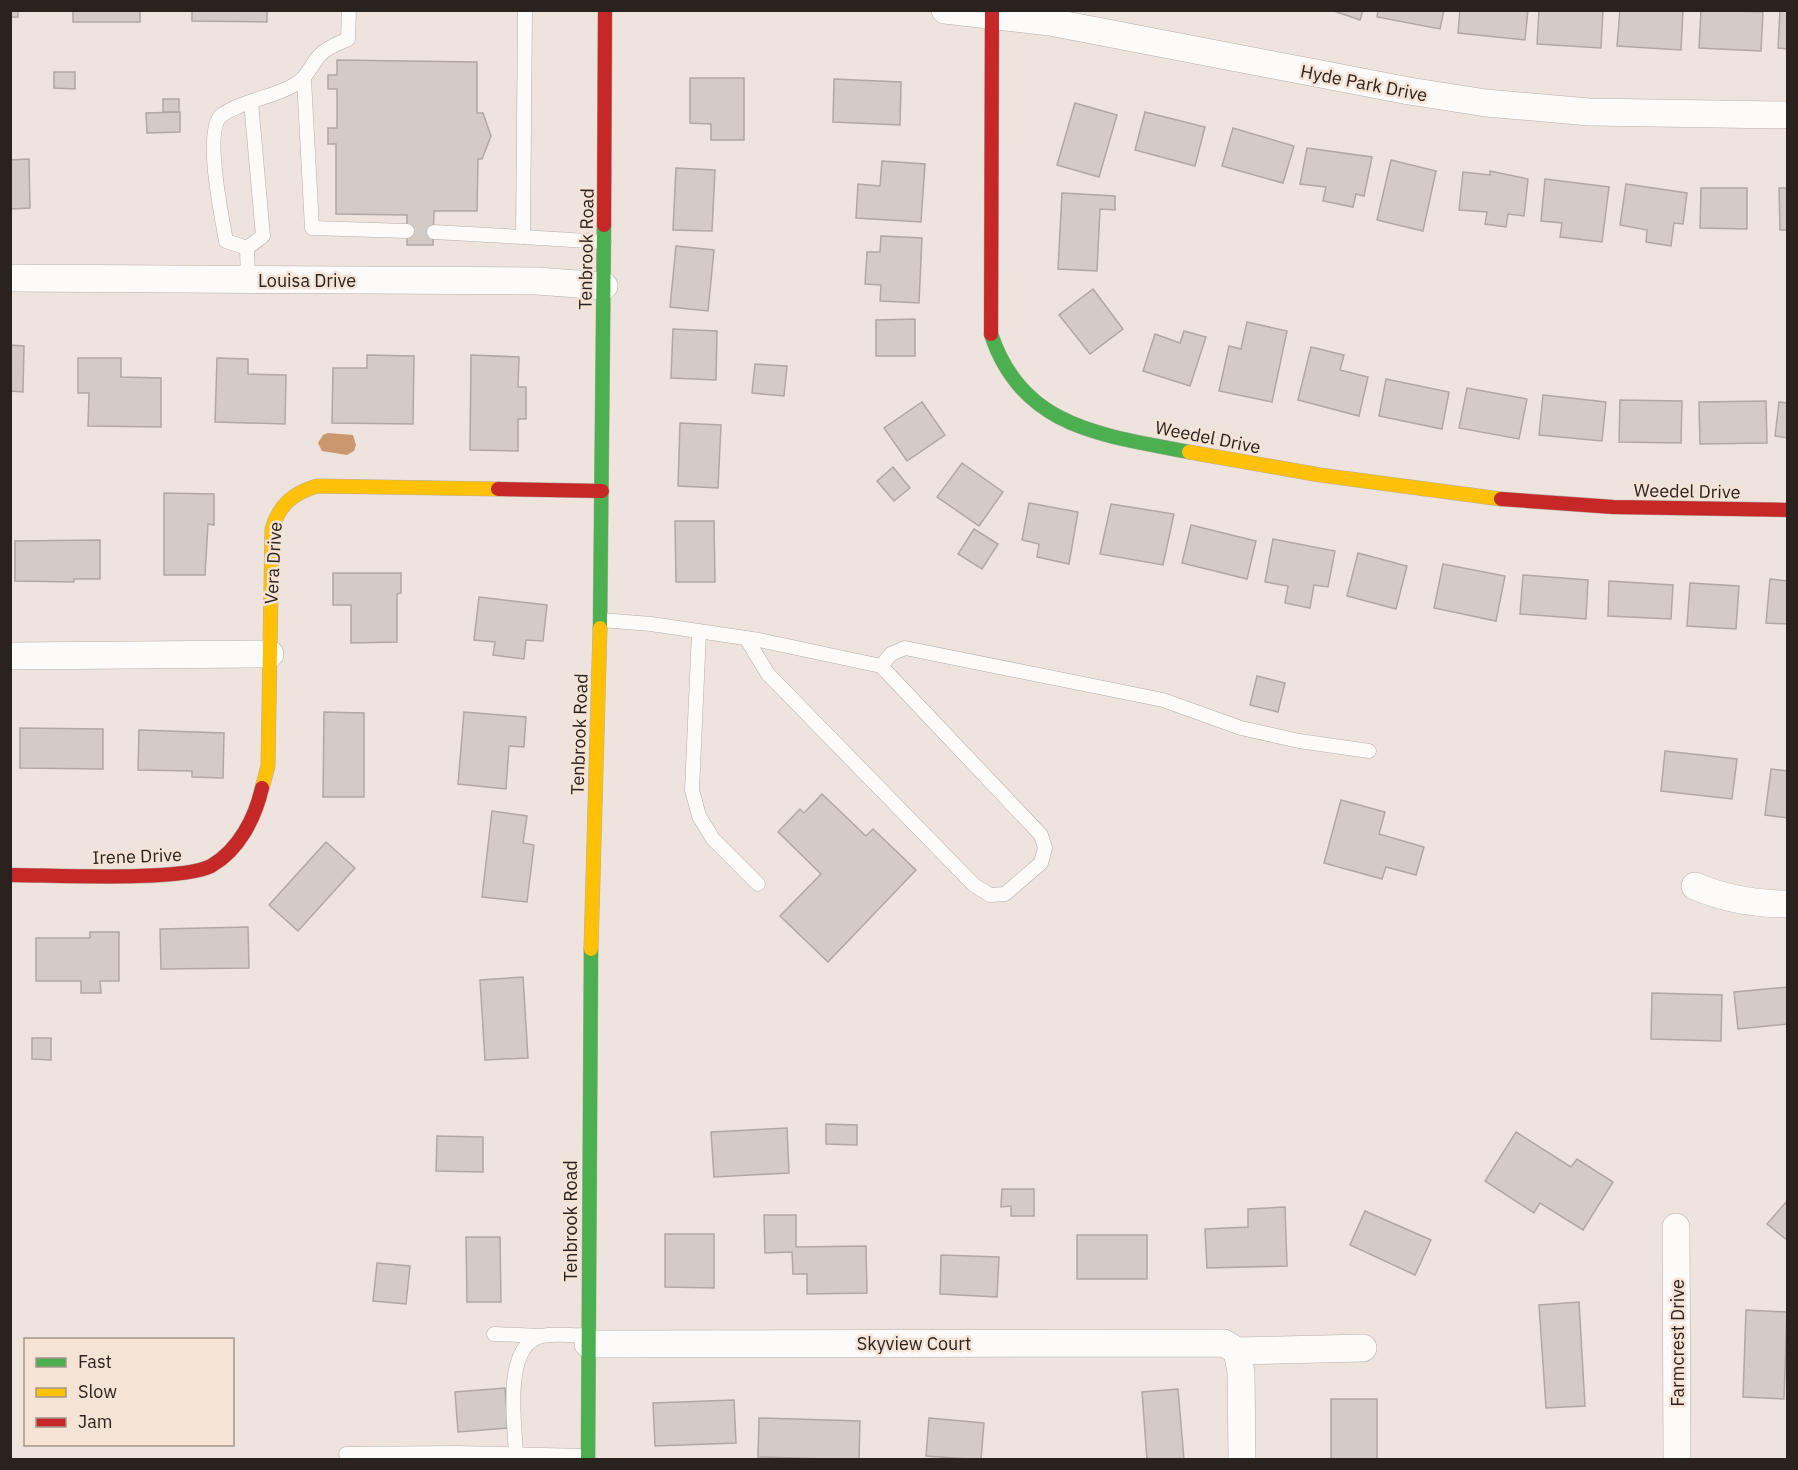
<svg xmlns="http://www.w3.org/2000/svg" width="1798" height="1470" font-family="'IBM Plex Sans',sans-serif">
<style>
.water{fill:#ca976f}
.building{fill:#d3cbc5;stroke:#afa8a3;stroke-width:1.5}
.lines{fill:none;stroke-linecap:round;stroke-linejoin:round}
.lane-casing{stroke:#b5ada8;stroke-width:15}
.street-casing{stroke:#b5ada8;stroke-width:28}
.fast-casing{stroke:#b5ada8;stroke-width:15}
.slow-casing{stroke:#b5ada8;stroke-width:15}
.jam-casing{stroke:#b5ada8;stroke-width:15}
.lane{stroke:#fcfbfa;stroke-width:14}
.street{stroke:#fcfbfa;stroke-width:27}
.fast{stroke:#4caf50;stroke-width:14}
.slow{stroke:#ffc107;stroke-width:14}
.jam{stroke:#c62828;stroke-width:14}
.labels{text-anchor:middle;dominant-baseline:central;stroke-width:5;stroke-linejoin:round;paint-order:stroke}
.street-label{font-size:18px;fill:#29221e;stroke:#f5e3d6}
</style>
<rect width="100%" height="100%" fill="#eee4dd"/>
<polygon class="water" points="328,433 353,435 356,445 354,451 347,455 322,451 318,443 323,435"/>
<g class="building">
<rect x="10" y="10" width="8" height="7"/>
<rect x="73" y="10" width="67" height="12"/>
<polygon points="192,10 267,10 267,22 192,21"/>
<polygon points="1331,10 1363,10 1360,20"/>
<polygon points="1378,10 1444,10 1440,29 1377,17"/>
<polygon points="1460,10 1528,10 1525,40 1458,33"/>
<polygon points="1539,10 1603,10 1601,48 1537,44"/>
<polygon points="1620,10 1683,10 1681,50 1617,46"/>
<polygon points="1701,10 1763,12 1761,51 1699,48"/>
<polygon points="1780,10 1788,10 1788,49 1778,48"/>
<polygon points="337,60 477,62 477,113 483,113 491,136 482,159 478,159 477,211 434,211 433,245 407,245 407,215 336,214 336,144 328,144 328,128 337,128 337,89 328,89 328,75 337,75"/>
<polygon points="54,72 75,72 75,89 54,88"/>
<polygon points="690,78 744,78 744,140 711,140 711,124 690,123"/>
<polygon points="834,79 901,82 900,125 833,122"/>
<rect x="163" y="99" width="16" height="13"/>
<polygon points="1075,103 1117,115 1099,177 1057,165"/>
<polygon points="180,112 180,132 147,133 146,113"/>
<polygon points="1145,112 1205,127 1195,166 1135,150"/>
<polygon points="1233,128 1294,146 1283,183 1222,166"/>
<polygon points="1307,148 1372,157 1364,196 1356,194 1353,207 1323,201 1326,187 1300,184"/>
<polygon points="29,159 30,208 10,209 10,160"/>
<polygon points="1391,160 1436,171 1423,231 1377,220"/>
<polygon points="882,161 925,164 921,222 856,218 858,184 880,186"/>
<polygon points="676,168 715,170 712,231 673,230"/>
<polygon points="1490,171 1528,179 1524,216 1508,214 1506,227 1485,224 1487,212 1459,210 1463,172 1490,175"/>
<polygon points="1545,179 1609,187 1602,242 1560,237 1562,223 1541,221"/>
<polygon points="1626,184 1687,193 1683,224 1674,223 1671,246 1646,242 1647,230 1620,225"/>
<polygon points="1701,188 1747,188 1747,229 1700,228"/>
<polygon points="1779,188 1788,188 1788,230 1780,230"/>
<polygon points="1062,193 1115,196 1115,210 1100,209 1097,271 1058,269"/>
<polygon points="881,236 922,238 919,303 880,301 881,285 865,284 867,252 880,252"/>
<polygon points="676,246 714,250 708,311 670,307"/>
<polygon points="1093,289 1123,329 1090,354 1059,315"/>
<polygon points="915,319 915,356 876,356 876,320"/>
<polygon points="1247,322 1287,331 1272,402 1219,391 1229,346 1241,349"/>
<polygon points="673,329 717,331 716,380 671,378"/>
<polygon points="1184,331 1206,337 1190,386 1143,371 1155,334 1180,343"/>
<polygon points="10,345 24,346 23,392 10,391"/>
<polygon points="1311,347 1344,355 1340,370 1368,377 1359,416 1298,400"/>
<polygon points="367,355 414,356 413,424 332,423 333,368 367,368"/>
<polygon points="471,355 519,357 518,387 526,387 526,419 518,419 518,451 470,450"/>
<polygon points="78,358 121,358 121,377 161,378 161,427 88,426 89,393 78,393"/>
<polygon points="217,358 248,359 248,374 286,375 285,424 215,422"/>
<polygon points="755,364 787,366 784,396 752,393"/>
<polygon points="1386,379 1449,392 1442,429 1379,416"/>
<polygon points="1467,388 1527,399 1519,439 1459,428"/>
<polygon points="1543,395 1606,402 1602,441 1539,435"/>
<polygon points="1620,400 1682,401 1681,443 1619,442"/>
<polygon points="1766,401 1767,443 1700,444 1699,402"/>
<polygon points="922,402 945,435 907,461 884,428"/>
<polygon points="1779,402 1788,403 1788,438 1775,436"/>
<polygon points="680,423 721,425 718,488 678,486"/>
<polygon points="962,463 1003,492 979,526 937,497"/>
<polygon points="893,467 910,488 894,501 877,481"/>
<polygon points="164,493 214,494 214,525 208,524 205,575 164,575"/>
<polygon points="1029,503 1078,512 1069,564 1037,557 1039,544 1022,540"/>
<polygon points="1111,504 1174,514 1163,565 1100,554"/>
<polygon points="675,521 714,521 715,582 676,582"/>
<polygon points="1191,525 1256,541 1247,579 1182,563"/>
<polygon points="974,529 998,544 982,569 958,554"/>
<polygon points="1273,539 1335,551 1328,587 1314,585 1310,608 1285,603 1288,586 1265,582"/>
<polygon points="100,540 100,579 74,579 74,582 15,581 15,541"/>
<polygon points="1358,553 1407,566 1396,609 1347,596"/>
<polygon points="1443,564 1505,576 1496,621 1434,608"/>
<polygon points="333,573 401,573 401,593 397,594 397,642 351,643 351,605 333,605"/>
<polygon points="1523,575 1588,580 1586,619 1520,614"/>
<polygon points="1770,579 1788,581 1788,624 1766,623"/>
<polygon points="1609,581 1673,585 1671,619 1608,616"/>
<polygon points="1690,583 1739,586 1736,629 1687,626"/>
<polygon points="479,597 547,605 543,641 526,640 524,659 493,655 495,642 474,640"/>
<polygon points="1257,676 1285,683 1278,712 1250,705"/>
<polygon points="324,712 364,713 364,797 323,797"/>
<polygon points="464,712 526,717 524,747 509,746 506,789 458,784"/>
<polygon points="20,728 103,729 103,769 20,768"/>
<polygon points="139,730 224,733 223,778 192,777 192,771 138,770"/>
<polygon points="1665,751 1737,759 1732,799 1661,791"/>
<polygon points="1771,769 1788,771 1788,818 1765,815"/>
<polygon points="822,794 866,836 873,829 916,870 828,962 780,916 821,874 778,832 800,809 804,813"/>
<polygon points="1341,800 1385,812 1379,834 1424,847 1416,875 1386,867 1382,879 1324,863"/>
<polygon points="492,811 527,816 523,843 534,845 527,902 482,897"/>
<polygon points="326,842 355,868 298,931 269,905"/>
<polygon points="248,927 249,968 161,969 160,929"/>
<polygon points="90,932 119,932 119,981 100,981 101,993 81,993 81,981 36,981 36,938 90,938"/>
<polygon points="523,977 528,1058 485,1060 480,980"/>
<polygon points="1788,987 1788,1024 1738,1029 1734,992"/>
<polygon points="1652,993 1722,995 1721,1041 1651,1039"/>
<polygon points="32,1038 51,1038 51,1060 32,1059"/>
<polygon points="826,1124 857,1125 857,1145 826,1144"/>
<polygon points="787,1128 789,1173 714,1177 711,1132"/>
<polygon points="1516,1132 1571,1167 1577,1159 1613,1182 1583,1230 1540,1203 1534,1213 1485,1181"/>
<polygon points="437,1136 483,1137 483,1172 436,1171"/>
<polygon points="1002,1189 1034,1189 1034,1216 1011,1216 1011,1206 1001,1207"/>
<polygon points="1788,1200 1788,1241 1767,1224"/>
<polygon points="1285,1207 1287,1266 1207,1268 1205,1229 1248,1227 1248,1209"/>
<polygon points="1365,1211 1431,1240 1415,1275 1350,1245"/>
<polygon points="764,1215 796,1215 796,1247 866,1246 867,1293 807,1294 807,1274 793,1274 792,1252 765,1253"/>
<polygon points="665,1234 714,1234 714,1288 665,1287"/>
<rect x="1077" y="1235" width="70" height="44"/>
<polygon points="466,1237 500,1237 501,1302 467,1302"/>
<polygon points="941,1255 999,1257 997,1297 940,1294"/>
<polygon points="377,1263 410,1266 406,1304 373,1301"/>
<polygon points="1579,1302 1585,1406 1546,1408 1539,1305"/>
<polygon points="1746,1310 1787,1312 1784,1399 1743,1397"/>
<polygon points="505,1388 508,1428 458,1432 455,1392"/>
<polygon points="1178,1389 1184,1460 1147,1460 1142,1392"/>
<rect x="1331" y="1399" width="46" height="61"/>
<polygon points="734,1400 736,1443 655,1446 653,1403"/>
<polygon points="759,1418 860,1421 859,1460 758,1457"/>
<polygon points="929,1418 984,1423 981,1460 926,1456"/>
</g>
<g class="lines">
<g class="lane-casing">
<g id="lane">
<polyline points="525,10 523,237 604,242"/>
<polyline points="304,79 312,228 407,231"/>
<path d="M251,102L263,236L247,248L226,241C222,218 203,129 222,115C243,100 272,98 294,85C308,77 310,66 320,55C326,48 339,43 348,39L349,10"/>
<polyline points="434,232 523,237"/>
<polyline points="247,248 248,280"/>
<polyline points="601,620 651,624 759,640 881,666 891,654 905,648 1163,700 1241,728 1299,741 1369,751"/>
<polyline points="699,632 692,790 699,816 713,839 758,884"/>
<polyline points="746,638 768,674 974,885 990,895 1005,894 1041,863 1045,848 1041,835 881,666"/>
<polyline points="494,1334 540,1336"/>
<polyline points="346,1454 457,1453 588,1456"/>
<path d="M516,1455C515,1425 502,1345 542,1336C555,1333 574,1336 588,1335"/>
</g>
</g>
<g class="street-casing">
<g id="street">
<polyline points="945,10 1050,22 1409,91 1486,103 1589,112 1788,115"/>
<polyline points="10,278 537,281 604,286"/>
<polyline points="10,656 270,654"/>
<path d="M1695,886C1725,899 1754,904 1788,904"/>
<polyline points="1676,1227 1677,1460"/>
<polyline points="588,1344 1224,1343 1237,1351 1241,1372 1242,1460"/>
<polyline points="1237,1351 1363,1348"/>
</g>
</g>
<g class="fast-casing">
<g id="fast">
<path d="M991,334C1022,429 1104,435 1189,452"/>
<polyline points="600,628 604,225"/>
<polyline points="588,1460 591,949"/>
</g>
</g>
<g class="slow-casing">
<g id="slow">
<polyline points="1189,452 1320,475 1501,499"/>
<path d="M262,788L268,766L272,529C279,505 293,493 317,486L498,489"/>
<polyline points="591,949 600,628"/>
</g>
</g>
<g class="jam-casing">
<g id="jam">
<polyline points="604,225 605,10"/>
<polyline points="991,334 992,10"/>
<polyline points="498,489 602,491"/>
<polyline points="1501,499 1613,507 1788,510"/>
<path d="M10,875C51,875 180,882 211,866C239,850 255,818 262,788"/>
</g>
</g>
<use href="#lane" class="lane"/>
<use href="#street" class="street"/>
<use href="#fast" class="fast"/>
<use href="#slow" class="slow"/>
<use href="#jam" class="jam"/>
</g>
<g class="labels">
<g class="street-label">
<text transform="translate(1364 83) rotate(11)">Hyde Park Drive</text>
<text transform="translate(586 249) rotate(-89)">Tenbrook Road</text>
<text x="307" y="280">Louisa Drive</text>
<text transform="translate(1208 437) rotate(11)">Weedel Drive</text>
<text transform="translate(1687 491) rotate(1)">Weedel Drive</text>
<text transform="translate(273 563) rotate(-87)">Vera Drive</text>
<text transform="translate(579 734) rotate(-88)">Tenbrook Road</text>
<text transform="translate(137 856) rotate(-2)">Irene Drive</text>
<text transform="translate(570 1221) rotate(-90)">Tenbrook Road</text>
<text x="914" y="1343">Skyview Court</text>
<text transform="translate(1677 1343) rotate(-90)">Farmcrest Drive</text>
</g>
</g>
<rect width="1798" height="1470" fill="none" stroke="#29221e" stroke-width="24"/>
<rect x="24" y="1338" width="210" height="108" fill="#f5e3d6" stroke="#a3968c" stroke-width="1.5"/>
<rect x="36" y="1358" width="30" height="9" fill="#4caf50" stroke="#a3968c" stroke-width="1.5"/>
<text x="78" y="1368" font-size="18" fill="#29221e">Fast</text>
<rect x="36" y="1388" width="30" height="9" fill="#ffc107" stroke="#a3968c" stroke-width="1.5"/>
<text x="78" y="1398" font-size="18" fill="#29221e">Slow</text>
<rect x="36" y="1418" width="30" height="9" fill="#c62828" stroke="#a3968c" stroke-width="1.5"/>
<text x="78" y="1428" font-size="18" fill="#29221e">Jam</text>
</svg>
